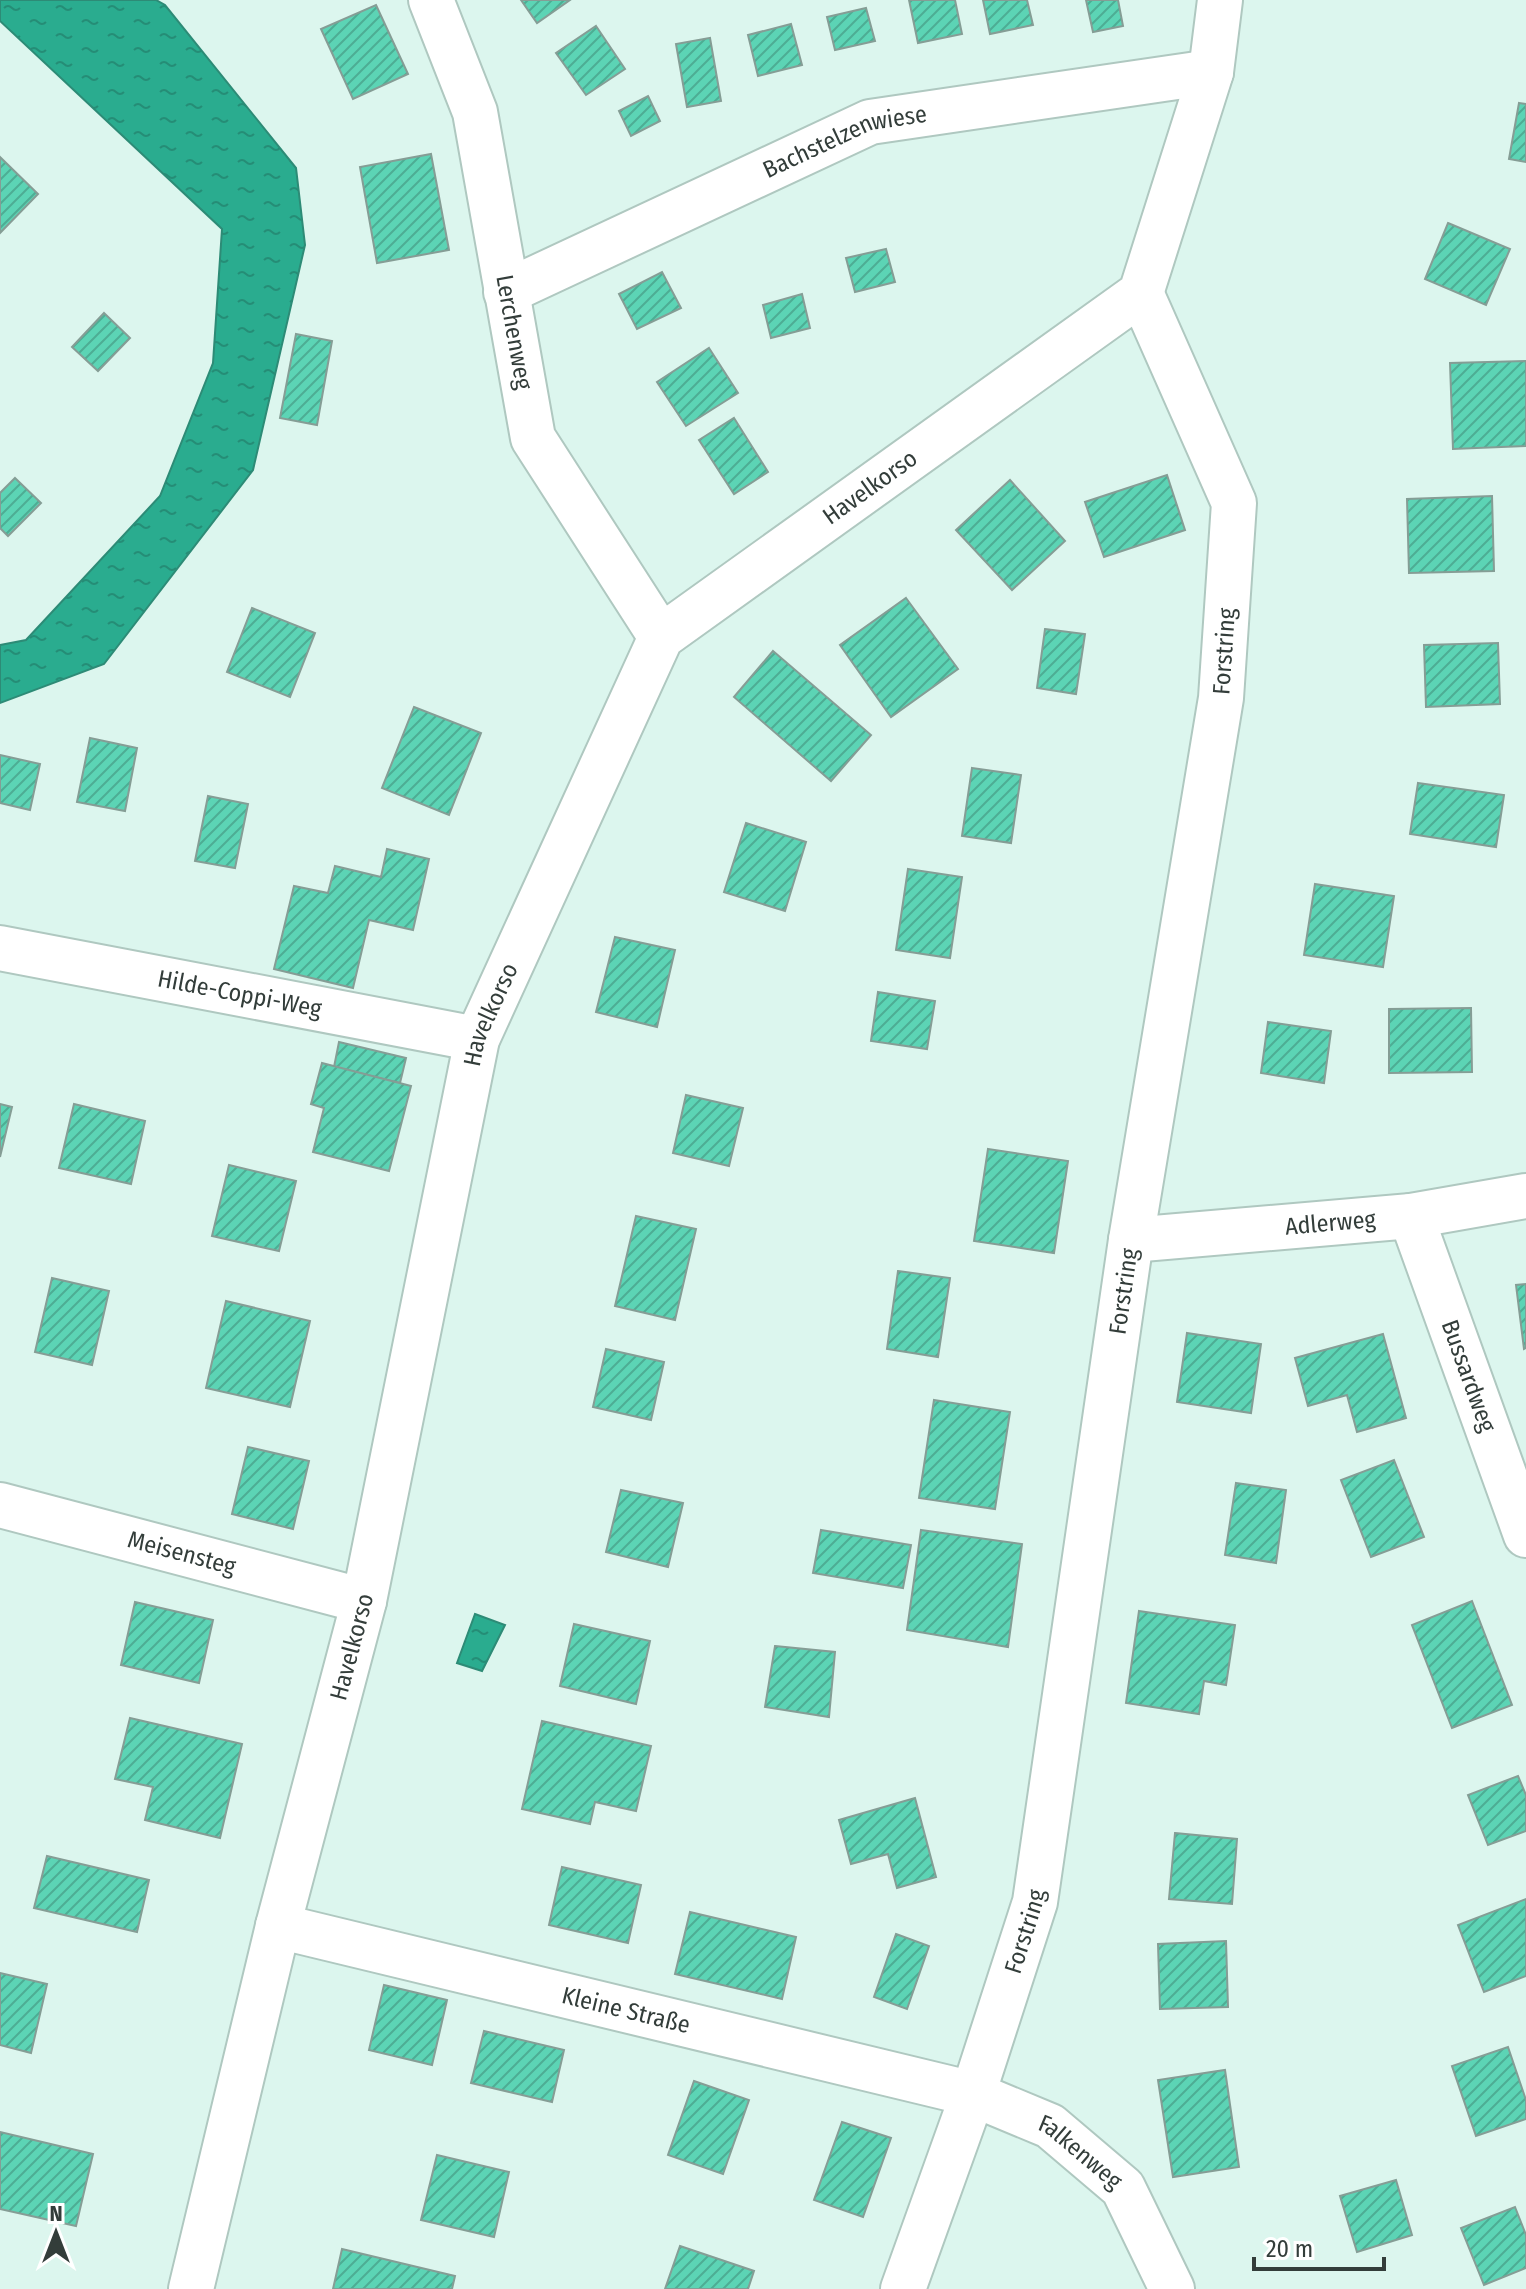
<svg xmlns="http://www.w3.org/2000/svg" width="1526" height="2289" font-family="'Fira Sans Condensed',sans-serif">
<style>
.water{fill:url(#water-ripples);stroke:#2d8b76;stroke-width:2}
.building{fill:url(#building-hatch);stroke:#859d95;stroke-width:2}
.lines{fill:none;stroke-linecap:round;stroke-linejoin:round}
.minor-casing{stroke:#afc8c0;stroke-width:48}
.minor{stroke:#fff;stroke-width:44}
.labels{text-anchor:middle;dominant-baseline:central;stroke-width:6;stroke-linejoin:round;paint-order:stroke}
.street-label{font-size:24px;fill:#333d3a;stroke:#fff}
</style>
<defs>
<pattern id="water-ripples" width="26" height="14" patternUnits="userSpaceOnUse" patternTransform="scale(2)"><rect width="26" height="14" fill="#2aac8f"/><path d="M2 4q2-2 4 0t4 0M15 11q2-2 4 0t4 0" fill="none" stroke="#258d76"/></pattern>
<pattern id="building-hatch" width="6" height="6" patternUnits="userSpaceOnUse" patternTransform="scale(2)"><rect width="6" height="6" fill="#5cd4b5"/><path d="M-1 1l2-2M0 6l6-6M5 7l2-2" fill="none" stroke="#4dad94"/></pattern>
</defs>
<rect width="100%" height="100%" fill="#dcf6ee"/>
<g class="water">
<polygon points="0,0 156,0 165,5 296,168 305,245 253,470 104,664 0,703 0,645 26,640 160,496 213,363 222,229 0,21"/>
<polygon points="475,1614 505,1625 482,1671 457,1663"/>
</g>
<g class="building">
<polygon points="521,0 570,0 537,23"/>
<polygon points="909,0 955,0 962,34 918,43"/>
<polygon points="983,0 1027,0 1033,25 990,34"/>
<polygon points="1086,0 1118,0 1123,26 1093,32"/>
<polygon points="376,5 408,74 353,99 321,29"/>
<polygon points="866,8 875,41 835,50 827,17"/>
<polygon points="791,24 802,65 758,76 748,35"/>
<polygon points="596,26 625,69 586,95 556,53"/>
<polygon points="710,38 721,101 687,107 676,44"/>
<polygon points="648,96 660,121 631,136 619,111"/>
<polygon points="1519,103 1526,104 1526,162 1509,159"/>
<polygon points="431,154 449,250 377,263 360,167"/>
<polygon points="0,157 38,194 0,233"/>
<polygon points="1448,223 1510,249 1486,305 1425,279"/>
<polygon points="886,249 895,282 855,292 846,258"/>
<polygon points="662,272 681,308 637,329 619,294"/>
<polygon points="802,294 810,328 771,338 763,305"/>
<polygon points="104,313 130,338 98,371 72,347"/>
<polygon points="296,334 332,341 317,425 280,418"/>
<polygon points="709,348 738,393 686,426 657,382"/>
<polygon points="1526,361 1526,446 1453,449 1450,363"/>
<polygon points="734,418 768,472 734,494 699,440"/>
<polygon points="1167,475 1185,530 1104,557 1085,502"/>
<polygon points="15,478 41,503 8,536 0,528 0,493"/>
<polygon points="1010,480 1065,541 1012,590 956,530"/>
<polygon points="1492,496 1494,571 1409,573 1407,499"/>
<polygon points="906,598 958,669 891,717 840,645"/>
<polygon points="252,608 315,633 290,697 227,672"/>
<polygon points="1045,629 1085,634 1076,694 1037,688"/>
<polygon points="1498,643 1500,704 1426,707 1424,645"/>
<polygon points="773,651 871,735 831,781 734,697"/>
<polygon points="414,707 481,733 449,815 382,788"/>
<polygon points="90,738 137,748 125,811 77,802"/>
<polygon points="0,755 40,764 30,810 0,803"/>
<polygon points="972,768 1021,775 1011,843 962,836"/>
<polygon points="1418,783 1504,795 1496,847 1410,834"/>
<polygon points="208,796 248,804 235,868 195,861"/>
<polygon points="746,823 806,842 785,911 724,892"/>
<polygon points="387,849 429,859 413,930 369,920 353,988 274,969 294,886 328,893 335,866 381,877"/>
<polygon points="908,869 962,877 950,958 896,950"/>
<polygon points="1315,884 1394,896 1383,967 1304,955"/>
<polygon points="615,937 675,950 657,1027 596,1012"/>
<polygon points="878,992 935,1001 927,1049 871,1041"/>
<polygon points="1471,1008 1472,1072 1389,1073 1389,1009"/>
<polygon points="1268,1022 1331,1031 1324,1083 1261,1073"/>
<polygon points="339,1042 406,1058 400,1083 334,1067"/>
<polygon points="322,1063 411,1086 389,1171 313,1152 324,1108 311,1104"/>
<polygon points="686,1095 743,1108 729,1166 673,1153"/>
<polygon points="0,1104 12,1107 0,1157"/>
<polygon points="74,1104 145,1121 131,1184 59,1168"/>
<polygon points="988,1149 1068,1161 1054,1253 974,1241"/>
<polygon points="229,1165 296,1181 279,1251 212,1236"/>
<polygon points="636,1216 696,1229 675,1320 615,1306"/>
<polygon points="898,1271 950,1278 938,1357 887,1349"/>
<polygon points="52,1278 109,1291 92,1365 35,1352"/>
<polygon points="1526,1284 1526,1348 1524,1349 1516,1285"/>
<polygon points="226,1301 310,1321 290,1407 206,1388"/>
<polygon points="1187,1333 1261,1344 1251,1413 1177,1402"/>
<polygon points="1383,1334 1406,1418 1357,1432 1347,1395 1308,1406 1295,1358"/>
<polygon points="606,1349 664,1362 651,1420 593,1407"/>
<polygon points="934,1400 1010,1412 995,1509 919,1498"/>
<polygon points="248,1447 309,1461 293,1529 232,1514"/>
<polygon points="1394,1460 1424,1537 1371,1557 1341,1480"/>
<polygon points="1236,1483 1286,1490 1276,1563 1225,1555"/>
<polygon points="621,1490 683,1503 668,1567 606,1552"/>
<polygon points="821,1530 911,1545 903,1588 813,1573"/>
<polygon points="921,1530 1022,1544 1008,1647 907,1630"/>
<polygon points="1472,1601 1512,1705 1452,1728 1412,1625"/>
<polygon points="135,1602 213,1620 199,1683 121,1665"/>
<polygon points="1139,1611 1235,1625 1226,1685 1204,1681 1199,1714 1126,1703"/>
<polygon points="574,1624 650,1641 636,1704 560,1686"/>
<polygon points="775,1646 835,1652 829,1717 765,1707"/>
<polygon points="130,1718 242,1744 220,1838 145,1820 153,1787 115,1779"/>
<polygon points="542,1721 651,1746 636,1811 595,1802 590,1824 522,1809"/>
<polygon points="1518,1776 1526,1795 1526,1831 1488,1845 1468,1795"/>
<polygon points="915,1798 936,1877 897,1888 888,1854 851,1864 839,1820"/>
<polygon points="1175,1833 1237,1839 1232,1904 1169,1899"/>
<polygon points="47,1856 149,1880 137,1932 34,1908"/>
<polygon points="562,1867 641,1885 628,1943 549,1925"/>
<polygon points="1526,1899 1526,1976 1484,1992 1458,1925"/>
<polygon points="690,1912 796,1937 782,1999 675,1974"/>
<polygon points="896,1934 929,1946 907,2009 874,1997"/>
<polygon points="1226,1941 1228,2007 1160,2009 1158,1944"/>
<polygon points="0,1973 47,1984 31,2053 0,2045"/>
<polygon points="384,1985 447,2000 432,2065 369,2050"/>
<polygon points="484,2031 564,2050 552,2102 471,2083"/>
<polygon points="1508,2047 1526,2100 1526,2119 1476,2136 1452,2066"/>
<polygon points="1225,2070 1239,2167 1173,2177 1158,2080"/>
<polygon points="694,2081 749,2100 723,2174 668,2155"/>
<polygon points="842,2122 891,2138 863,2217 814,2200"/>
<polygon points="0,2132 93,2154 76,2226 0,2209"/>
<polygon points="437,2155 509,2172 494,2237 421,2220"/>
<polygon points="1396,2180 1412,2235 1357,2252 1340,2196"/>
<polygon points="1515,2207 1526,2235 1526,2268 1484,2285 1461,2228"/>
<polygon points="680,2246 754,2271 748,2289 665,2289"/>
<polygon points="342,2249 455,2276 452,2289 333,2289"/>
</g>
<g class="lines">
<g class="minor-casing">
<g id="minor">
<path id="s1" d="M431,0L475,112L533,438L661,637"/>
<path id="s2" d="M506,292L870,122L1211,72"/>
<path id="s3" d="M0,948L477,1039"/>
<path id="s4" d="M1411,1216L1526,1535"/>
<path id="s5" d="M1131,1240L1411,1216L1526,1196"/>
<path id="s6" d="M0,1505L364,1601"/>
<path id="s7" d="M278,1926L973,2094L1050,2126L1123,2188L1172,2289"/>
<path id="s8" d="M191,2289L278,1926L364,1601L477,1039L661,637L1141,293L1211,72L1220,0"/>
<path id="s9" d="M903,2289L973,2094L1035,1902L1131,1240L1221,698L1234,503L1141,293"/>
</g>
</g>
<use href="#minor" class="minor"/>
</g>
<g class="labels">
<g class="street-label">
<text stroke="none"><textPath href="#s2" startOffset="372">Bachstelzenwiese</textPath></text>
<text stroke="none"><textPath href="#s1" startOffset="344">Lerchenweg</textPath></text>
<text stroke="none"><textPath href="#s8" startOffset="1982">Havelkorso</textPath></text>
<text stroke="none"><textPath href="#s9" startOffset="1674">Forstring</textPath></text>
<text stroke="none"><textPath href="#s3" startOffset="244">Hilde-Coppi-Weg</textPath></text>
<text stroke="none"><textPath href="#s8" startOffset="1310">Havelkorso</textPath></text>
<text stroke="none"><textPath href="#s5" startOffset="200">Adlerweg</textPath></text>
<text stroke="none"><textPath href="#s9" startOffset="1026">Forstring</textPath></text>
<text stroke="none"><textPath href="#s4" startOffset="170">Bussardweg</textPath></text>
<text stroke="none"><textPath href="#s6" startOffset="188">Meisensteg</textPath></text>
<text stroke="none"><textPath href="#s8" startOffset="662">Havelkorso</textPath></text>
<text stroke="none"><textPath href="#s9" startOffset="378">Forstring</textPath></text>
<text stroke="none"><textPath href="#s7" startOffset="358">Kleine Straße</textPath></text>
<text stroke="none"><textPath href="#s7" startOffset="838">Falkenweg</textPath></text>
</g>
</g>
<g transform="translate(56 2233)" stroke="#ffffff" stroke-width="6" paint-order="stroke">
<path d="M0-6L14 30L0 20L-14 30Z" fill="#333d3a"/>
<text y="-12" font-size="22" font-weight="bold" text-anchor="middle" fill="#333d3a">N</text>
</g>
<path d="M1254 2257v12h130v-12" fill="none" stroke="#333d3a" stroke-width="4"/>
<text x="1266" y="2257" font-size="24" fill="#333d3a" stroke="#ffffff" stroke-width="6" paint-order="stroke">20 m</text>
</svg>
